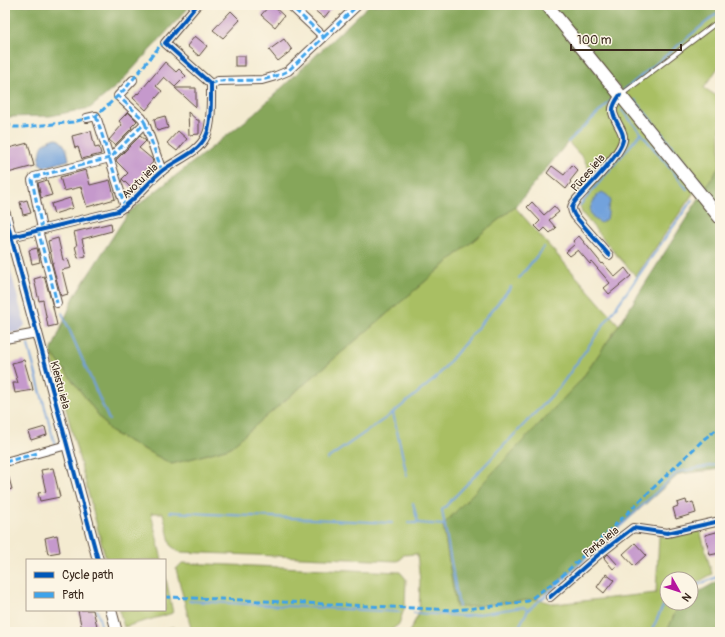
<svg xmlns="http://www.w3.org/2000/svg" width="725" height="637" font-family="Pangolin,sans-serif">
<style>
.industrial{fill:#c0c2dd}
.green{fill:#a9bf64;stroke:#727441}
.forest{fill:#86a65a;stroke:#60683c}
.water{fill:#72a2dc;stroke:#56667d}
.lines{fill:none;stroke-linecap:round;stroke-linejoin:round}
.stream{stroke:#72a2dc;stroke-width:2}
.building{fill:#c599cc}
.service-casing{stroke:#574739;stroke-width:5.5}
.minor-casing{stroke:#574739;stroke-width:10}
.tertiary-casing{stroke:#574739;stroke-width:12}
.secondary-casing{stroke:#574739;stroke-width:14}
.service{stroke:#fff;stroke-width:4}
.minor{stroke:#fff;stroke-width:8}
.tertiary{stroke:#fff;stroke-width:10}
.secondary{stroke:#fff;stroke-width:12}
.quiet{stroke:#3fa3ea;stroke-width:3;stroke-dasharray:6 3;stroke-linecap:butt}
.cycleway-casing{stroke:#fcf5e5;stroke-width:6}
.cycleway{stroke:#0057b8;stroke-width:4}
.labels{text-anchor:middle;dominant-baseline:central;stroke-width:3;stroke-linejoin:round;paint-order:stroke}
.street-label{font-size:11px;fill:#3b2a1e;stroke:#fcf5e5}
</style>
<rect width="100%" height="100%" fill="#fcf5e5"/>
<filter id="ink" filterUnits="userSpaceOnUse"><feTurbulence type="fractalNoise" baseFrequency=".025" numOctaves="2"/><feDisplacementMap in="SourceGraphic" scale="8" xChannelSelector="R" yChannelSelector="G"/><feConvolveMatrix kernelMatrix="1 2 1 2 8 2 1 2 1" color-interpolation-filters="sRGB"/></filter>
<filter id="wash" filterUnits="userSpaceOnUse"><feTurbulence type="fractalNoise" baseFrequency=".012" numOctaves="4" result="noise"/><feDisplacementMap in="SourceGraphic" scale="16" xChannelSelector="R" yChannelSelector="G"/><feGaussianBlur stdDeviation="0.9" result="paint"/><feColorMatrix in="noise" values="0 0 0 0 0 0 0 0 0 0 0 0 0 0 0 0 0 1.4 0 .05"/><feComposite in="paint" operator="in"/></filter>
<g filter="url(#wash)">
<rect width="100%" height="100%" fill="#f4ebd1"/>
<polygon class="industrial" points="5,250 25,325 19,332 10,333 5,329"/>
<g class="green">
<polygon points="720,11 720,65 704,88 720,98 720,165 706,188 699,185 636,276 614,252 582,213 580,206 589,196 578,188 591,172 583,158 568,142 616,96"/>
<polygon points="515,207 619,325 581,380 466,607 537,599 555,604 656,593 659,536 672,537 700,530 712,574 691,586 691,579 667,579 667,603 679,603 667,632 409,632 419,613 420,581 417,554 403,555 401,559 397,561 180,552 171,546 163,513 151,513 162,560 106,560 51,352 111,432 172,464 229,448 488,228"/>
<polygon points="182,563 400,572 406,579 405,606 399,624 389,632 192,632 176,569"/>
<polygon points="165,574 173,613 124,627 119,610 165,610"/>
<polygon points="173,627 178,630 179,632 153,632"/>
</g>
<g class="forest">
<polygon points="5,5 191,5 119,84 90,108 50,116 5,117"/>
<polygon points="369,5 542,5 616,96 568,142 515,207 488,228 229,448 172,464 111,432 51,352 74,297 128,213 253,115"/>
<polygon points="552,5 720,5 720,11 622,91"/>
<polygon points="720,165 720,469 679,474 557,583 537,599 466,607 456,607 443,525 581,380 619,325"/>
<polygon points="720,580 720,632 667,632 679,603 691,603 691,596"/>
</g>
<g class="water">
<path d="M56,138C66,144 67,149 69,160L45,167L39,163C42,146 39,144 56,138Z"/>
<path d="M602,192L607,195L611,200L608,208V215L607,218L601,223C591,218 587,212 593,202C596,197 598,194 602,192Z"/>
</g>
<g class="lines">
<g class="stream">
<polyline points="624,90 720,11"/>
<polyline points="635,100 720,206"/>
<polyline points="622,110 687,189"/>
<polyline points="568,142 614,98"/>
<polyline points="580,205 641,133"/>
<polyline points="519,278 544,247"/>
<polyline points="62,313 109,420"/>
<polyline points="28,345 55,445"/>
<polyline points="327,459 393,413"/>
<polyline points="407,476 393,413 436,378 511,287"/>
<polyline points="413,503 418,523 444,525"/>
<polyline points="170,512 392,523"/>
<polyline points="408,523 418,523"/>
<polyline points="691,589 697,585 720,576"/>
<polyline points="189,601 400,612"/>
<polyline points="459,607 442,510 559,388 692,200"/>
<polyline points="97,610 103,632"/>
<polyline points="414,613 466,616 523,607 528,610"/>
<polyline points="516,632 528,610 545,596 678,472 720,464"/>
<polyline points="651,632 664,604 667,603"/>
</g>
</g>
<g id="blocks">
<g class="building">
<polygon points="270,5 272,5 284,16 275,27 261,15"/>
<polygon points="308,5 334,5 324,18"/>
<polygon points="231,11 240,20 223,38 213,30"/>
<polygon points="195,36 207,46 199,56 187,46"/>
<polygon points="284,39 292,50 278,61 269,50"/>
<rect x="235" y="56" width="10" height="10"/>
<polygon points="165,62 176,72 179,69 186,76 175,87 164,77 156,86 162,91 146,110 133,98 137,93 138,94"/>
<polygon points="175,88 196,88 196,107"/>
<polygon points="128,112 137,121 131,127 132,128 115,145 109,140 122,125 119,121"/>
<polygon points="188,112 197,120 199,120 199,134 189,135"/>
<polygon points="165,116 168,128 157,131 154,119"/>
<polygon points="91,131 95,148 99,147 101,154 82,159 78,147 75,148 72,136"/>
<polygon points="178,131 187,139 177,151 167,143"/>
<polygon points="140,136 146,141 139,148 152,159 153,162 131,188 122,179 128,173 117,162 116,160"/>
<polygon points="28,143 34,166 8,173 5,162 5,149"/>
<polygon points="572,165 578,171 570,181 571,182 566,189 547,173 552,166 564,175"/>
<polygon points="86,170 90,185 110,180 115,199 87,207 81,187 64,191 60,177"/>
<polygon points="47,180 52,195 41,198 38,183"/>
<polygon points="70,198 73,208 54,214 51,204"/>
<polygon points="27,200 31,213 23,215 20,202"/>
<polygon points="532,202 544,215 554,206 559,212 549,220 556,228 550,233 545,228 541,232 535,226 540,221 527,207"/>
<polygon points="111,223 112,231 82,239 86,256 78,258 75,246 77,246 74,232"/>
<polygon points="579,236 602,264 603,263 615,277 625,268 631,276 609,294 604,288 610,283 592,262 590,264 578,250 570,256 566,252 575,244 573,241"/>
<polygon points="58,238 63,260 68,259 71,268 62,270 68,294 61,296 52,263 53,263 48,241"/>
<polygon points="37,248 40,262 32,264 29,250"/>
<polygon points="44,276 53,307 57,325 48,327 43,300 39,301 34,279"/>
<polygon points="24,360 30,381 31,381 33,390 15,393 13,383 18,383 12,363"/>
<polygon points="45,427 47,435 31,440 28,432"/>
<polygon points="53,468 60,497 40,501 38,493 46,492 41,470"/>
<polygon points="7,471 12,489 5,491 5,472"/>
<polygon points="686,500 687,504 693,502 696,513 676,519 673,508 678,506 677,503"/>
<polygon points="720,531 720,553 710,555 705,535"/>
<polygon points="57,535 60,552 48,554 45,538"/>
<polygon points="635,543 646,555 634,566 623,554"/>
<polygon points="608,554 618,565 613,569 604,558"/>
<polygon points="606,574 614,580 604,593 597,587"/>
<polygon points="78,610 93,610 97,626 82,630"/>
</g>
</g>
</g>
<g filter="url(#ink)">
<use href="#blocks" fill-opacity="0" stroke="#574739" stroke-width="1"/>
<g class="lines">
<g class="service-casing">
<g id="service">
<polyline points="621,95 720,20"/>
<polyline points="5,124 6,139 5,141"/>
</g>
</g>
<g class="minor-casing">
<g id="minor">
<polyline points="324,37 358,5"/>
<polyline points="211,84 218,81 262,80 276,76 288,71 324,37 290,5"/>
<polyline points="87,118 96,116 125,207"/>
<polyline points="145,123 162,171"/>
<polyline points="42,229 32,180 34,177 110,158 145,123 142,118 118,96 133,80"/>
<polyline points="38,230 57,303"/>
<path d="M11,237L118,211C137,200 147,182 163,170C178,159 198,153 206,136C212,125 211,97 211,84L165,43L197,5"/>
<path d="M609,255L575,216C570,208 572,205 577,199C588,187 621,154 623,140C624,135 622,132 620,128C612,113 609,110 620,95"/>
<polyline points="5,339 37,333"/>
<polyline points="5,462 67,445"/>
<polyline points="550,597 598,555 633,528 667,533 720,521"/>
</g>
</g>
<g class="tertiary-casing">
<g id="tertiary">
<polyline points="5,214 98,560"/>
<polyline points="111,610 117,632"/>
</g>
</g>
<g class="secondary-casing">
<polyline id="secondary" points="547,5 720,218"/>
</g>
<use href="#service" class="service"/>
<use href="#minor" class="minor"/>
<use href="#tertiary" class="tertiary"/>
<use href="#secondary" class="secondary"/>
<g class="quiet">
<polyline points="324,37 358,5"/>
<polyline points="211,84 218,81 262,80 276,76 288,71 324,37 290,5"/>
<polyline points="96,116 125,207"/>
<polyline points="145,123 162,171"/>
<polyline points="5,124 14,127 24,127 73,122 96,116 106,107 126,88 159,47 167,40"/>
<polyline points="42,229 32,180 34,177 110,158 145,123 142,118 118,96"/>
<polyline points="38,230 57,303"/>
<polyline points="5,462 38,453"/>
<polyline points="165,597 220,599 454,610 495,606 528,601 562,576 704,439 720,427"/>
</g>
<g class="cycleway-casing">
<g id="cycleway">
<polyline points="5,214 98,560"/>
<path d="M11,237L118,211C137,200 147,182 163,170C178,159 198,153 206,136C212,125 211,97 211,84L165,43L197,5"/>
<path d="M609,255L575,216C570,208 572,205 577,199C588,187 621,154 623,140C624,135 622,132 620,128C612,113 609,110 620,95"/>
<polyline points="550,597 598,555 633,528 667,533 720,521"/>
</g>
</g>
<use href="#cycleway" class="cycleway"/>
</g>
</g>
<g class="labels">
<g class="street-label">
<text transform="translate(588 173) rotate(-49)">Pūces iela</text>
<text transform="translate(140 181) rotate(-44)">Avotu iela</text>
<text transform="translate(60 385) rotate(75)">Kleistu iela</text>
<text transform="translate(601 542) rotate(-39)">Parka iela</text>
</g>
</g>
<rect width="725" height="637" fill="none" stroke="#fcf5e5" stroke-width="20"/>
<rect x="26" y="559" width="140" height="52" fill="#fcf5e5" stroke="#afa495"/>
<rect x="34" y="572" width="20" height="6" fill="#0057b8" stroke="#afa495"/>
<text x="62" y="579" font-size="12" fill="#3b2a1e">Cycle path</text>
<rect x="34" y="592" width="20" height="6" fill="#3fa3ea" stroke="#afa495"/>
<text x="62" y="599" font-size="12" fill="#3b2a1e">Path</text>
<g transform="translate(679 591) rotate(129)"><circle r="19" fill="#fcf5e5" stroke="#afa495"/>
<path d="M0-3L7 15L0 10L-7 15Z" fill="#b5179e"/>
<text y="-6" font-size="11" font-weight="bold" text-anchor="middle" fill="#3b2a1e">N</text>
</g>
<path d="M571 44v6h110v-6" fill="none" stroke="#3b2a1e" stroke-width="2"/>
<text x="577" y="44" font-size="12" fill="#3b2a1e" stroke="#fcf5e5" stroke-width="3" paint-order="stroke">100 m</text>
</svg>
